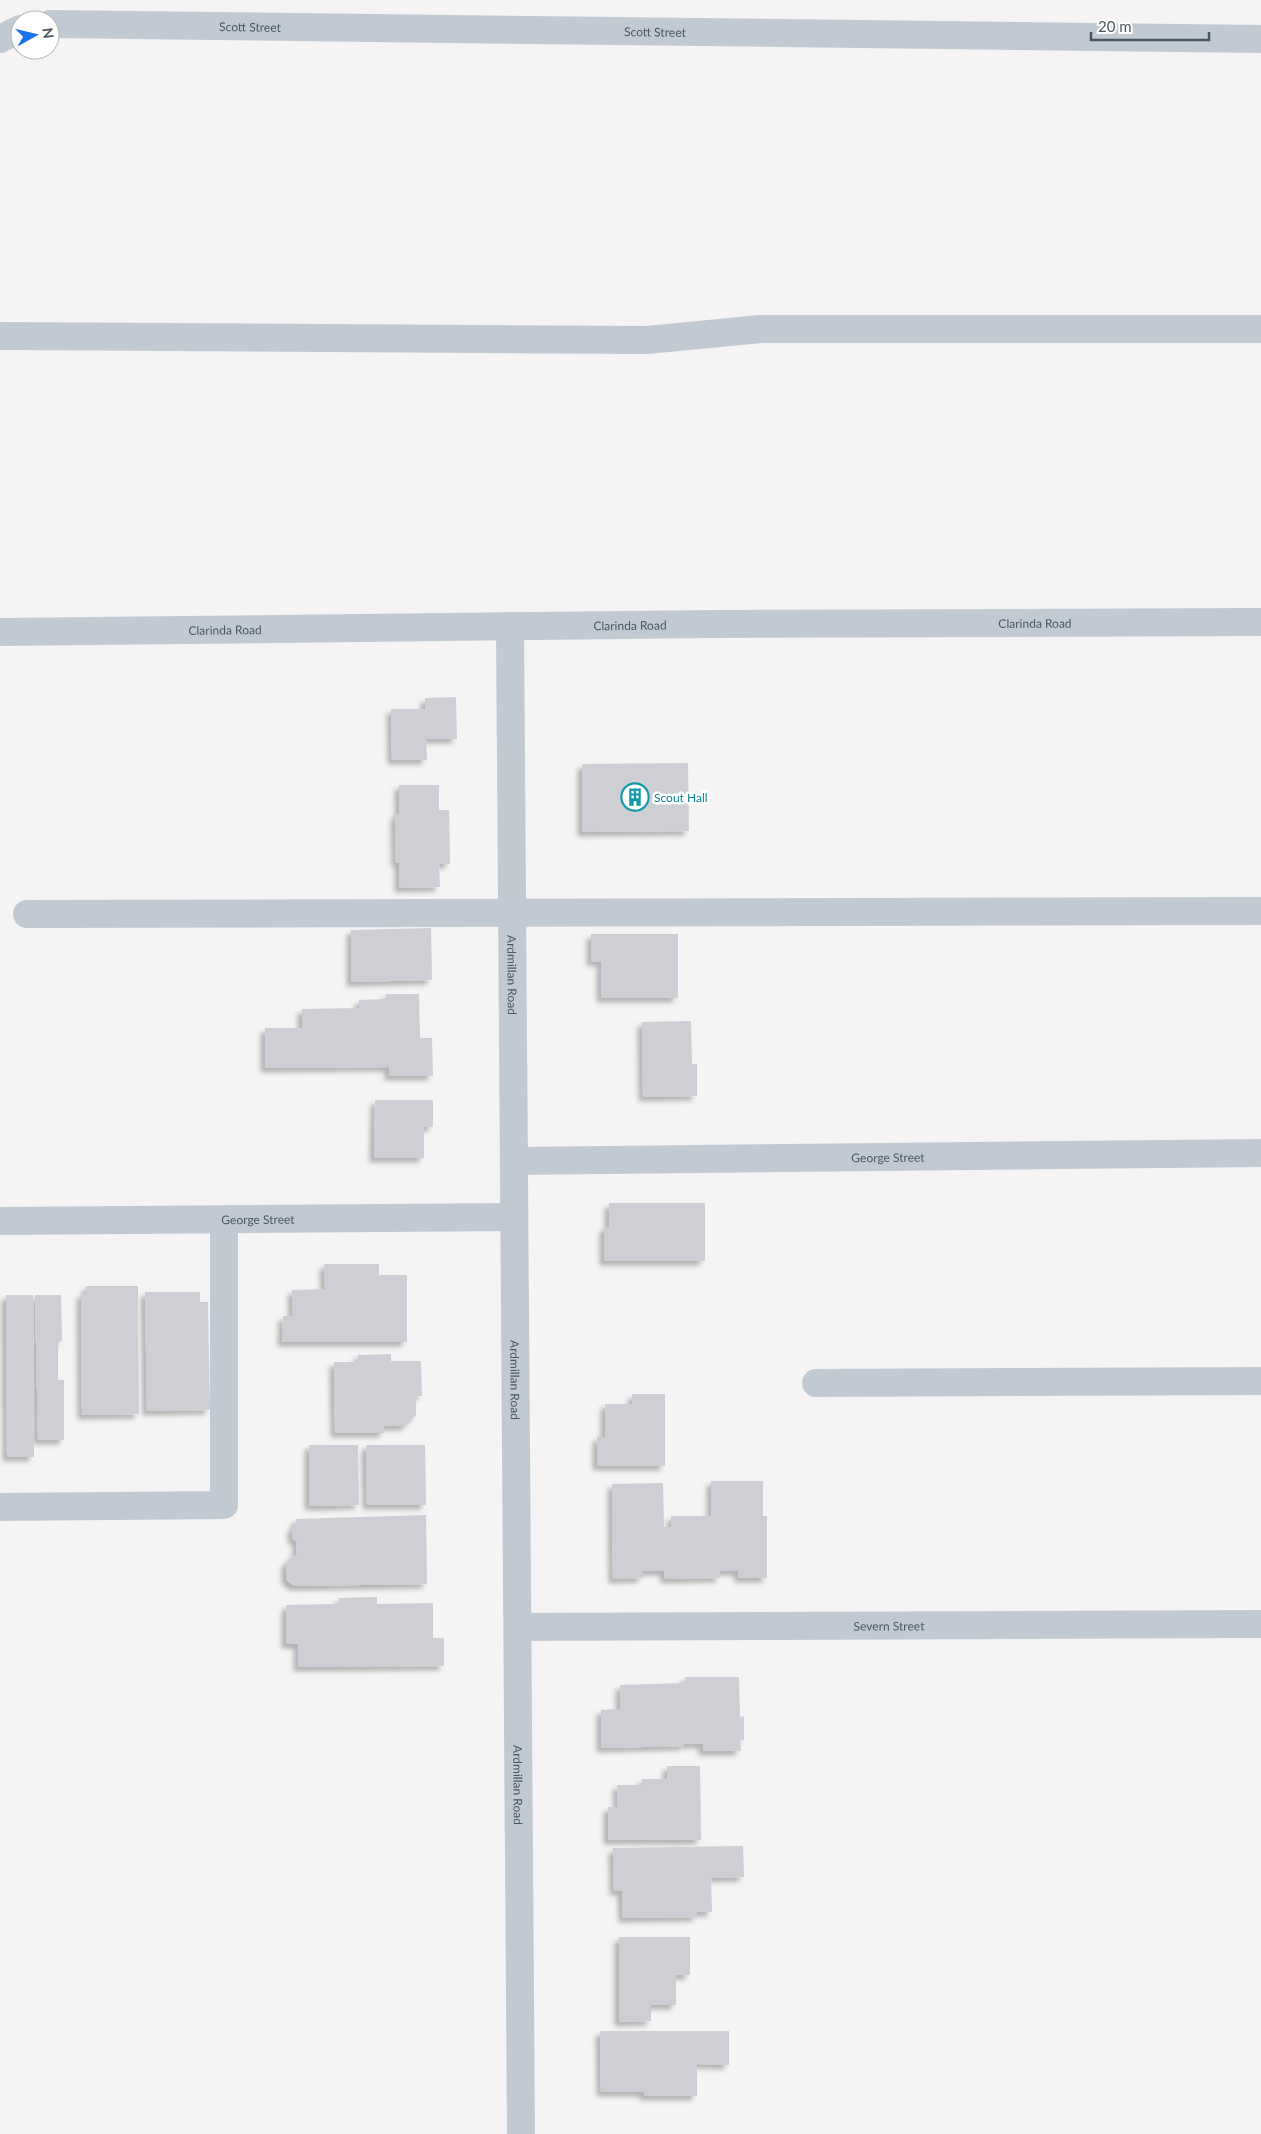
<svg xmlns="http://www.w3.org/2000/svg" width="1261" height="2134" font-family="Lato,sans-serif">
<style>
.building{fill:#cdcfd5;filter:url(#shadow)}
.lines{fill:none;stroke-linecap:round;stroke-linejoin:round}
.minor{stroke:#c1cad2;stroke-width:28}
.labels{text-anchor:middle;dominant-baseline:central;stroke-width:5;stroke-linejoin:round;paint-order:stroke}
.street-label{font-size:12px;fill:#4a5661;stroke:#fff}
.culture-label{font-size:12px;fill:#0d838f;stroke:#fff;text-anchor:start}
</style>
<defs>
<filter id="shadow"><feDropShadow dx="-4.5" dy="4.5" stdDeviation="2.5" flood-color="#0004"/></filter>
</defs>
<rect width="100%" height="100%" fill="#f5f3f3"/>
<g class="building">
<polygon points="456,697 457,739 426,739 427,760 392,760 391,709 425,709 425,698"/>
<polygon points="688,763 689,831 582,832 582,764"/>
<polygon points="399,785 439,785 439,810 449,810 450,864 439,864 440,887 399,888 399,863 396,863 395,814 399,814"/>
<polygon points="431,928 432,980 351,982 351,930"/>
<polygon points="591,934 678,934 678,998 601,998 601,961 591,962"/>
<polygon points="386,994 419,994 420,1038 432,1038 433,1076 389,1076 389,1067 265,1068 265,1028 302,1028 302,1009 359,1008 359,1000 386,999"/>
<polygon points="691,1021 692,1064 697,1064 697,1096 643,1097 642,1022"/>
<polygon points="375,1100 433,1100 433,1127 424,1127 424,1158 374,1158"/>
<polygon points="609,1203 705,1203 705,1261 604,1261 604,1227 609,1227"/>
<polygon points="324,1264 379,1264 379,1275 407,1275 407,1342 282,1342 283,1316 293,1316 292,1290 325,1289"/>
<polygon points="86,1286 138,1286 139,1414 82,1415 81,1294 86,1294"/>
<polygon points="145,1292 200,1292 200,1302 208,1302 210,1410 147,1411"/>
<polygon points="6,1295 33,1295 34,1457 7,1457"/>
<polygon points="35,1295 61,1295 62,1341 58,1342 58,1380 64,1380 64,1440 38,1440"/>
<polygon points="391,1354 391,1361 421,1361 422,1396 416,1396 416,1415 405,1426 384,1426 384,1433 335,1433 334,1362 358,1362 358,1355"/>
<polygon points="632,1394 665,1394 665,1466 597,1466 597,1437 605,1437 605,1404 632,1404"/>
<polygon points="309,1445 358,1445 359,1505 309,1506"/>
<polygon points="366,1445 425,1445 426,1505 367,1505"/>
<polygon points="711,1481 763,1481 763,1516 767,1516 767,1578 739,1578 738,1571 720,1571 720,1578 665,1579 664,1571 643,1571 643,1578 613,1579 612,1484 663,1483 664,1527 671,1527 671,1516 711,1516"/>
<polygon points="426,1515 427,1584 294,1586 286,1579 286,1564 293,1555 296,1555 297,1542 292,1538 292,1528 296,1524 296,1519"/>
<polygon points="377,1597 377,1604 433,1603 433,1638 444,1638 444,1666 298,1667 298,1644 286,1644 286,1605 339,1604 339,1598"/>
<polygon points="685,1677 739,1677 740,1717 744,1716 744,1740 740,1740 741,1751 703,1751 703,1744 684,1744 684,1746 601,1748 601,1710 620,1709 620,1685 685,1683"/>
<polygon points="667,1766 700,1766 701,1840 608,1840 608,1807 618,1807 617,1785 642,1785 642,1779 667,1779"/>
<polygon points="743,1846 744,1877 711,1878 712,1912 697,1912 697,1917 623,1918 622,1891 614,1891 613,1848"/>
<polygon points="619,1937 690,1937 690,1975 676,1975 676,2005 651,2005 651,2021 619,2022"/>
<polygon points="600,2031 729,2031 729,2065 697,2064 697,2096 644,2096 644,2092 601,2092"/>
</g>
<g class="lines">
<g class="minor">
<path id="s1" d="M50,24L1261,39"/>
<polyline points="0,39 20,29"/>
<polyline points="0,336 647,340 761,329 1261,329"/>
<path id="s2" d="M510,626L521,2134"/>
<path id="s3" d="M0,632L716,624L1261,622"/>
<polyline points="27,914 1261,911"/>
<path id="s4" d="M514,1161L1261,1153"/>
<path id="s5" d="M0,1221L514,1217"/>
<polyline points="816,1383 1261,1381"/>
<polyline points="0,1507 224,1505 224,1221"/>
<path id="s6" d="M518,1627L1261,1624"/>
</g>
</g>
<defs>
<g id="building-ring" transform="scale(1.4375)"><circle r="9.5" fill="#fff" stroke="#0f9aa8" stroke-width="1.5"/><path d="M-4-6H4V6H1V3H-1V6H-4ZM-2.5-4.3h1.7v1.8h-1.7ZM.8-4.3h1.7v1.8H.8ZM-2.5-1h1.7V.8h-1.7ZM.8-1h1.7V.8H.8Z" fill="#0f9aa8"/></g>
</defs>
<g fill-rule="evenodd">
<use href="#building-ring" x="635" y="797"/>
</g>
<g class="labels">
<g class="street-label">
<text stroke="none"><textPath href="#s1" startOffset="200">Scott Street</textPath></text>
<text stroke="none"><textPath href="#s1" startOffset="605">Scott Street</textPath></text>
<text stroke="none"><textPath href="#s3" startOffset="1035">Clarinda Road</textPath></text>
<text stroke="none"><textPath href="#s3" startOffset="630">Clarinda Road</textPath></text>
<text stroke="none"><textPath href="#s3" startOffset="225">Clarinda Road</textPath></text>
<text stroke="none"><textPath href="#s2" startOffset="349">Ardmillan Road</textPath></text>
<text stroke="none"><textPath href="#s4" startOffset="374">George Street</textPath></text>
<text stroke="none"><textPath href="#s5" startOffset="258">George Street</textPath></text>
<text stroke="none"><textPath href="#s2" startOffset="754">Ardmillan Road</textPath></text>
<text stroke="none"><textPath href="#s6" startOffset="371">Severn Street</textPath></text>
<text stroke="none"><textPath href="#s2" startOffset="1159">Ardmillan Road</textPath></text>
</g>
<g class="culture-label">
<text x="654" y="797">Scout Hall</text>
</g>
</g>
<g transform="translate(35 35) rotate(82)"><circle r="24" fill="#ffffff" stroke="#b7bbc0"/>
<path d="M0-4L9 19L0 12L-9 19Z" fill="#1a73e8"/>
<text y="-8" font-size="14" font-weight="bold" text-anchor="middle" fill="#4a5661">N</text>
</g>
<path d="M1091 32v8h118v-8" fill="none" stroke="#4a5661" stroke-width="2.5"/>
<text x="1098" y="32" font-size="15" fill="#4a5661" stroke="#ffffff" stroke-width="4" paint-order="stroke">20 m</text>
</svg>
